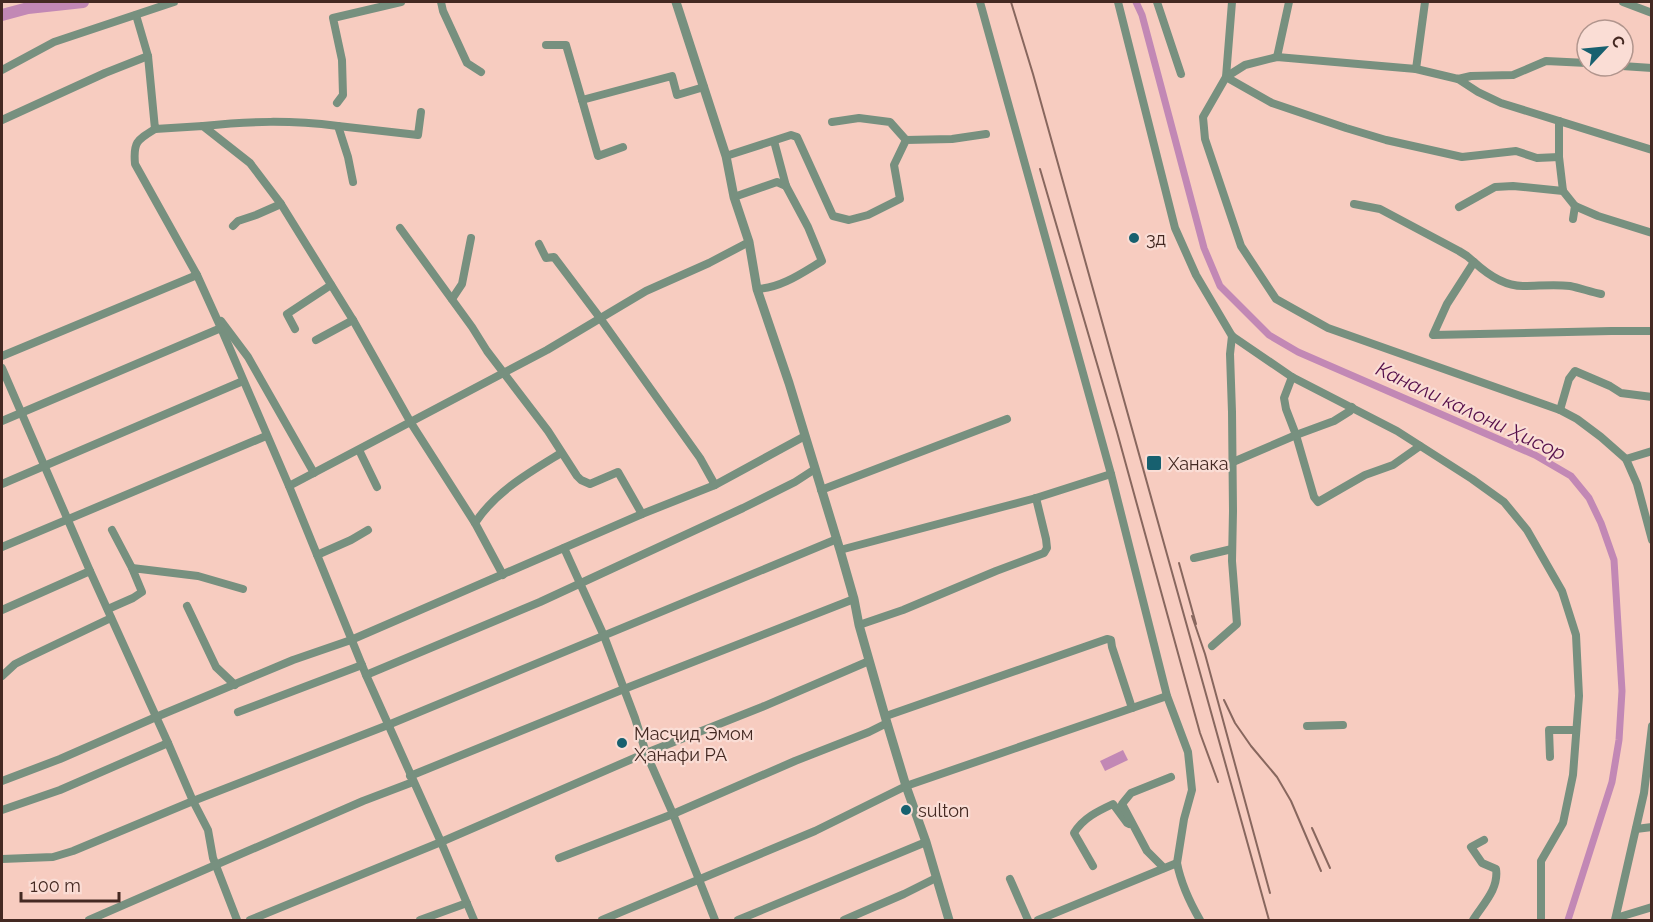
<svg xmlns="http://www.w3.org/2000/svg" width="1653" height="922" font-family="Raleway,sans-serif">
<style>
.water{fill:#c288b5}
.lines{fill:none;stroke-linecap:round;stroke-linejoin:round}
.canal{stroke:#c288b5;stroke-width:7}
.river{stroke:#c288b5;stroke-width:12}
.minor{stroke:#77907f;stroke-width:8}
.tertiary{stroke:#77907f;stroke-width:9}
.rail{stroke:#88675e;stroke-width:2}
.poi-dot{fill:#17606f;stroke:#faddd5;stroke-width:2}
.labels{text-anchor:middle;dominant-baseline:central;stroke-width:4.5;stroke-linejoin:round;paint-order:stroke}
.poi-label{font-size:18px;fill:#442922;stroke:#faddd5;text-anchor:start}
.water-label{font-size:20px;font-style:italic;fill:#550f4b;stroke:#faddd5}
</style>
<rect width="100%" height="100%" fill="#f7ccc0"/>
<polygon class="water" points="1123,750 1128,760 1105,771 1100,761"/>
<g class="lines">
<polyline class="canal" points="1136,2 1142,15 1204,248 1220,286 1269,335 1298,352 1535,455 1571,476 1589,498 1601,523 1614,560 1622,691 1619,740 1612,782 1568,920"/>
<polyline class="river" points="2,15 28,8 83,2"/>
<g class="minor">
<polyline points="441,2 443,11 467,63 481,72"/>
<polyline points="980,2 1111,474 1167,696 1188,752 1192,790 1184,819 1177,863"/>
<polyline points="1118,2 1175,228 1196,275 1232,336 1292,377 1397,431 1472,479 1504,502 1527,530 1562,591 1576,635 1579,696 1573,775 1563,823 1541,861 1541,920"/>
<polyline points="1157,2 1181,74"/>
<polyline points="1232,2 1226,77 1272,103 1346,128 1386,140 1462,157 1516,151 1537,158 1559,157"/>
<polyline points="1623,2 1652,13"/>
<polyline points="136,15 148,56 155,129 203,126 250,163 281,204 353,320 411,423 475,523 503,575"/>
<polyline points="546,45 566,45 582,100"/>
<polyline points="1277,57 1289,2"/>
<polyline points="1587,63 1546,61 1513,75 1471,76 1458,79 1416,69 1277,57 1245,65 1226,77 1203,117 1205,139 1241,246 1276,299 1328,328 1560,410 1577,419 1601,437 1626,459 1637,484 1652,540"/>
<polyline points="1622,66 1652,68"/>
<polyline points="1416,69 1425,2"/>
<polyline points="2,70 54,42 174,2"/>
<polyline points="1458,79 1478,92 1501,103 1652,150"/>
<polyline points="337,103 343,95 342,60 333,18 401,2"/>
<polyline points="2,120 105,73 148,56"/>
<polyline points="1559,121 1559,157 1563,191 1575,206 1598,216 1652,233"/>
<polyline points="832,122 859,118 890,122 906,140"/>
<path d="M203,126C251,121 290,120 338,126L348,157L353,182"/>
<polyline points="338,126 418,135 421,112"/>
<path d="M155,129C137,140 133,142 135,164L197,275L221,328L289,486L366,675L441,842L474,920"/>
<polyline points="623,147 598,156 582,100 672,76 677,95 704,87"/>
<polyline points="726,156 791,135 797,137 833,216 849,220 868,215 900,199 894,165 906,140 952,139 986,134"/>
<polyline points="734,197 777,182 786,186"/>
<polyline points="1354,204 1380,209 1459,251 1467,256 1474,262"/>
<polyline points="1459,207 1495,187 1513,186 1563,191"/>
<polyline points="1573,219 1575,206"/>
<polyline points="233,226 238,221 256,215 281,204"/>
<polyline points="400,228 472,327 487,351 548,431 577,476 581,480 590,484 618,472 642,514"/>
<polyline points="539,244 546,258 554,257 600,318 700,458 715,485"/>
<path d="M757,289C781,288 802,273 822,261L808,227L786,186L774,141"/>
<path d="M1601,294C1591,292 1580,288 1570,286C1554,284 1539,286 1523,286C1504,286 1487,274 1474,262L1447,304L1433,335L1611,331H1652"/>
<polyline points="452,299 462,284 471,238"/>
<polyline points="221,321 248,357 314,473"/>
<polyline points="295,329 287,314 331,285"/>
<polyline points="316,340 353,320"/>
<polyline points="2,356 197,275"/>
<polyline points="2,368 90,571 168,743 193,801 208,830 213,858 237,920"/>
<polyline points="1292,377 1284,398 1286,409 1296,435 1314,497 1318,502 1365,475 1393,465 1420,446"/>
<polyline points="1560,410 1569,379 1575,371 1610,386 1621,393 1652,397"/>
<polyline points="2,421 221,328"/>
<polyline points="359,450 377,487"/>
<polyline points="1626,459 1652,451"/>
<polyline points="1233,462 1296,435 1334,421 1350,411 1352,407"/>
<polyline points="2,484 243,381"/>
<polyline points="289,486 547,350 646,291 709,263 749,242"/>
<polyline points="821,490 1007,419"/>
<path d="M475,523C496,491 530,472 561,453"/>
<polyline points="112,530 132,568"/>
<polyline points="2,547 266,436"/>
<polyline points="564,548 604,636 635,718 646,753 673,814 715,920"/>
<polyline points="840,550 1036,498 1111,474"/>
<polyline points="317,555 351,540 368,530"/>
<polyline points="1194,558 1232,549"/>
<polyline points="187,606 216,667 235,685"/>
<polyline points="108,609 133,598 142,592 132,568 198,576 243,589"/>
<polyline points="2,610 90,571"/>
<polyline points="859,625 903,610 996,571 1044,553 1047,548 1046,539 1036,498"/>
<polyline points="1212,646 1237,624 1232,561 1233,511 1232,412 1230,354 1232,336"/>
<polyline points="366,675 540,602 743,508 795,482 815,469"/>
<polyline points="2,676 15,664 29,657 111,618"/>
<polyline points="238,712 362,665"/>
<polyline points="886,716 1107,639 1111,640 1112,647 1132,708"/>
<polyline points="1307,726 1343,725"/>
<polyline points="1550,757 1549,730 1576,730"/>
<polyline points="410,776 624,689 854,599"/>
<polyline points="2,781 60,759 156,717 293,660 351,640 642,514 715,485 805,436"/>
<polyline points="2,810 60,790 168,743"/>
<polyline points="1636,829 1652,827"/>
<polyline points="559,858 673,814 795,761 869,732 887,723"/>
<polyline points="2,859 53,857 73,851 193,801 388,725 837,539"/>
<path d="M1093,866L1074,833C1083,818 1098,811 1113,804L1127,823L1129,824"/>
<polyline points="1164,868 1147,851 1122,804 1131,793 1171,777"/>
<polyline points="1010,879 1028,920"/>
<polyline points="1616,918 1652,907"/>
<polyline points="89,920 363,801 413,782"/>
<polyline points="250,920 441,842 646,753 762,707 869,661"/>
<polyline points="420,920 467,903"/>
<polyline points="602,920 815,831 906,786 1167,696"/>
<polyline points="738,920 926,842"/>
<polyline points="844,920 904,894 936,878"/>
<path d="M1038,920L1177,863C1181,884 1189,901 1200,920"/>
<path d="M1473,920C1483,904 1499,889 1496,869L1482,863L1471,847L1484,840"/>
<polyline points="1615,920 1644,793 1652,726"/>
</g>
<polyline class="tertiary" points="676,2 726,156 734,197 749,242 757,289 789,383 840,550 854,599 859,625 887,723 906,786 926,842 949,920"/>
<g class="rail">
<polyline points="1011,2 1033,74 1269,920"/>
<polyline points="1040,169 1117,432 1200,733 1218,782"/>
<polyline points="1179,563 1196,624"/>
<polyline points="1192,616 1205,654 1270,893"/>
<polyline points="1224,700 1235,723 1251,746 1277,777 1291,801 1321,871"/>
<polyline points="1312,828 1330,868"/>
</g>
</g>
<g class="poi-dot">
<circle cx="1134" cy="238" r="6"/>
<rect x="1146" y="455" width="16" height="16" rx="3"/>
<circle cx="622" cy="743" r="6"/>
<circle cx="906" cy="810" r="6"/>
</g>
<g class="labels">
<g class="poi-label">
<text x="1146" y="238">3д</text>
<text x="1168" y="463">Ханака</text>
<text x="634" y="733">Масҷид Эмом<tspan x="634" dy="21">Ҳанафи РА</tspan></text>
<text x="918" y="810">sulton</text>
</g>
<g class="water-label">
<text transform="translate(1471 411) rotate(25)">Канали калони Ҳисор</text>
</g>
</g>
<rect width="1653" height="922" fill="none" stroke="#442922" stroke-width="6"/>
<g transform="translate(1605 48) rotate(64)"><circle r="28" fill="#faddd5" stroke="#b1958d" stroke-width="1.5"/>
<path d="M0-4.5L10 22L0 15L-10 22Z" fill="#17606f"/>
<text y="-9" font-size="16" font-weight="bold" text-anchor="middle" fill="#442922">С</text>
</g>
<path d="M21 892v9h98v-9" fill="none" stroke="#442922" stroke-width="3"/>
<text x="30" y="892" font-size="18" fill="#442922" stroke="#faddd5" stroke-width="4.5" paint-order="stroke">100 m</text>
</svg>
